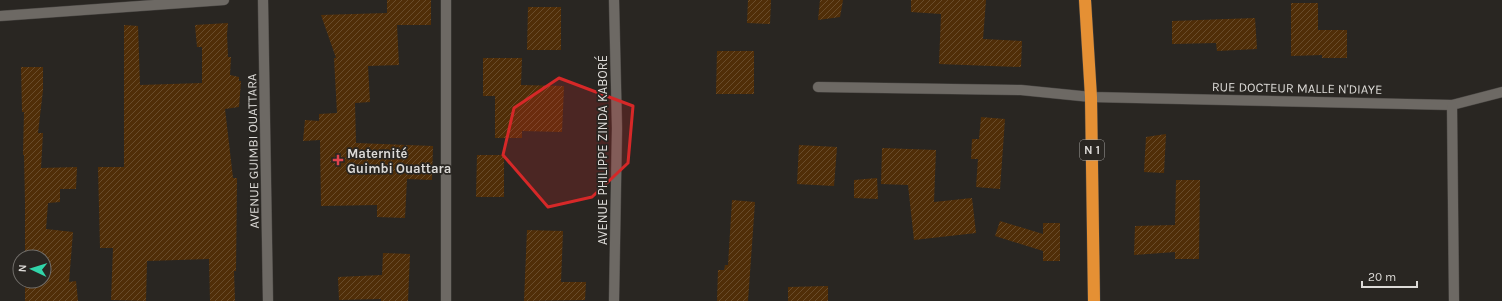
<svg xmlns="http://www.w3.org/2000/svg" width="1502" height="301" font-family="Karla,sans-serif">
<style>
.building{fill:url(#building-hatch)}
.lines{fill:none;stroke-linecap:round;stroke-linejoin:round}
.minor-casing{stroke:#474441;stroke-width:11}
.highway-casing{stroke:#474441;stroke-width:13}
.minor{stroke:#6d6964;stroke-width:10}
.highway{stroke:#e59034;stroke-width:12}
.marked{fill:#d62828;fill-opacity:0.2;stroke:#d62828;stroke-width:3;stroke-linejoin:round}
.health-dot{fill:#e0444e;stroke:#292622;stroke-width:1.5}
.labels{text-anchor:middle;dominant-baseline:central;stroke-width:3.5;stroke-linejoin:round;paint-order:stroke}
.shield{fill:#292622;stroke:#a6a4a1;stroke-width:1}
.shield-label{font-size:12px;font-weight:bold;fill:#dcdad7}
.street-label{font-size:13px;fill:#dcdad7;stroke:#292622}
.poi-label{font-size:13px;font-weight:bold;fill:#dcdad7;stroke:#292622;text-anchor:start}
</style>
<defs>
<pattern id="building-hatch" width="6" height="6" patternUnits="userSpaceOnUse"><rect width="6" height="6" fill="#502e08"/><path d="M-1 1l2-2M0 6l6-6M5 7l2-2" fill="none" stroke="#694c2b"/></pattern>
</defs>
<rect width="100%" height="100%" fill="#292622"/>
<g class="building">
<polygon points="387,0 431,0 431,25 397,25 399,65 368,66 370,102 355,103 356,143 433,146 432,180 407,179 405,218 377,217 377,205 321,206 320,140 303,141 305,120 319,121 319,114 337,113 334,58 336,58 321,15 387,13"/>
<polygon points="748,0 771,0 770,24 747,23"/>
<polygon points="820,0 843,0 840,17 818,20"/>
<polygon points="911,0 986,0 983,39 1022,41 1021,67 939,64 941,14 911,12"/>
<polygon points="1291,3 1318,3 1318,30 1347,30 1347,58 1322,58 1322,55 1291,56"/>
<polygon points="528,7 561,7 561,50 527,50"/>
<polygon points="1255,18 1257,49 1217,51 1216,43 1172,44 1172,21"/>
<polygon points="228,23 227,34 228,57 231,57 230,75 239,77 239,81 241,81 239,107 225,109 233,178 237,178 236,271 234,271 235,301 210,301 209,259 147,261 146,301 111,300 113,248 100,248 98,167 124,167 124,25 138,26 140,85 202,83 202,47 197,47 195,25"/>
<polygon points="717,51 754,51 754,94 716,94"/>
<polygon points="483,58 522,58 521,85 564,86 562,132 522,131 522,138 495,138 495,96 483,96"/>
<polygon points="21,67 43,67 43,90 38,133 43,133 41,168 77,167 76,189 60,189 60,202 48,203 46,229 73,232 69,282 76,281 78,301 25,301 25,281 44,281 44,257 26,257 25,254 25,203 24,155 23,155 24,112 22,112"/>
<polygon points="981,117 1005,119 1000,189 976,187 978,159 971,159 972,139 979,139"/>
<polygon points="1166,134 1164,173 1144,172 1146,137"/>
<polygon points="799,145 837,147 834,186 797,184"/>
<polygon points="882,148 936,150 934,202 972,198 976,233 914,240 908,185 881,184"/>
<polygon points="477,155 504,155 504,197 476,197"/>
<polygon points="877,178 878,199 854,198 854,180"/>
<polygon points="1176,180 1200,180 1199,259 1175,259 1175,252 1134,255 1135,226 1175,225"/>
<polygon points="732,200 755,202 748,301 717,301 718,270 724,270 725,265 728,265"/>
<polygon points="1000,221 1043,234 1043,223 1060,223 1060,261 1043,261 1043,251 995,236"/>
<polygon points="527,230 563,231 561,282 586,282 585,300 524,301"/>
<polygon points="383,253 410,254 408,301 381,301 381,299 339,300 338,277 382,275"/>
<polygon points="828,286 828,301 788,301 788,287"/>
</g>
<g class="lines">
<g class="minor-casing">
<g id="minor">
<polyline points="263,0 268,301"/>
<polyline points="446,0 446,301"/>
<polyline points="0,16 224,0"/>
<polyline points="818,87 1021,90 1091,97 1452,105 1502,92"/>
<polyline points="1452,105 1454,301"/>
<polyline points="614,301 617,128 614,0"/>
</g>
</g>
<g class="highway-casing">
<polyline id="highway" points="1085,0 1091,97 1094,301"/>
</g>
<use href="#minor" class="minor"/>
<use href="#highway" class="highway"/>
</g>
<path class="marked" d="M559,78L633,106L628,163L592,197L548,207L503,155L514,108Z"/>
<path class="health-dot" d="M336 154h4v4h4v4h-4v4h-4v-4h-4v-4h4z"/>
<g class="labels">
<rect class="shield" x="1080" y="140" width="24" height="20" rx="3"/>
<g class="shield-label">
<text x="1092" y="150">N 1</text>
</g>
<g class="street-label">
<text transform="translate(1297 88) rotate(1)">RUE DOCTEUR MALLE N'DIAYE</text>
<text transform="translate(602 150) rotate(-90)">AVENUE PHILIPPE ZINDA KABORÉ</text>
<text transform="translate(253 151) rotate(-91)">AVENUE GUIMBI OUATTARA</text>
</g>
<g class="poi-label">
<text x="347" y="153">Maternité<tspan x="347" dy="15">Guimbi Ouattara</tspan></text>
</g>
</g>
<g transform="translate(32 269) rotate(274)"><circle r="19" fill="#292622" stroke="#716e6a"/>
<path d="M0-3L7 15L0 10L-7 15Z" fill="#31d4a9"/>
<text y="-6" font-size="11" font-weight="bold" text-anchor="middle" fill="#dcdad7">N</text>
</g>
<path d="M1362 281v6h55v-6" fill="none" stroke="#dcdad7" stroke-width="2"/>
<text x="1368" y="281" font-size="12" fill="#dcdad7" stroke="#292622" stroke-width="3" paint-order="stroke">20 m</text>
</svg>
